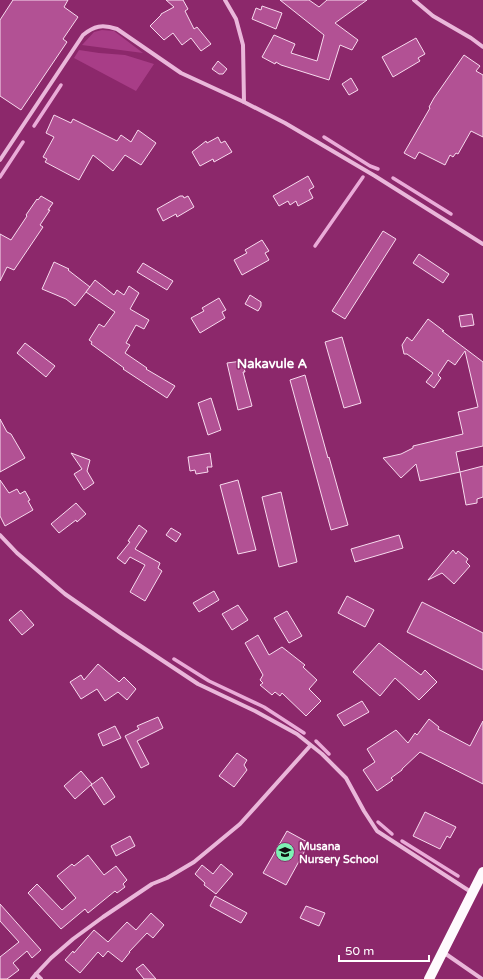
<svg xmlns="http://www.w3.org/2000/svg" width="483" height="979" font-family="'Varela Round',sans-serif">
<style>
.green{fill:#a83d87}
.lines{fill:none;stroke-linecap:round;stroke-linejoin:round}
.stream{stroke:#eaabd8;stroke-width:3.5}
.building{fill:#b25194;stroke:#f8dbef}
.minor{stroke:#eab7da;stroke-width:4}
.primary{stroke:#fefafd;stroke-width:10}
.labels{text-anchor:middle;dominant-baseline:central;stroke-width:3;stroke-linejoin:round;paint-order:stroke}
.poi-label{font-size:11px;font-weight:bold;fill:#fff;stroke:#8c286b;text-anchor:start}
.quarter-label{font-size:13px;font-weight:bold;fill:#fff;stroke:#8c286b}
</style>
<rect width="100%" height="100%" fill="#8c286b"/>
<g class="green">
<polygon points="102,30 114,31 143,53 82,45 94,32"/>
<polygon points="79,50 99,53 125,55 154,64 136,91 74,58"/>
</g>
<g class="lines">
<g class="stream">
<polyline points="34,126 61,85"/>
<polyline points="324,137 370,166 378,169"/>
<polyline points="0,177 23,142"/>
<polyline points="393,178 451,214"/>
<polyline points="315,246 363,177"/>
<polyline points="174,659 209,681 264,707 304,733"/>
<polyline points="316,741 329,754"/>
<polyline points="378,822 392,834"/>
<polyline points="402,841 458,876"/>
</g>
</g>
<g class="building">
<polygon points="13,0 68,0 64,7 78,17 63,39 67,42 21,110 0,96 0,20"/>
<polygon points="166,0 183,0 188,9 185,11 194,29 197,27 211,44 201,51 191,38 182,45 173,33 164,40 150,26 161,15 161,14 174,7"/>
<polygon points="280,0 309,0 319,7 327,0 367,0 335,23 358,40 352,50 340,45 329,80 281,65 276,62 275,64 262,57 274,35 295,44 291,53 317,61 324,35"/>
<polygon points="262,6 282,13 276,29 252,19 256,8 261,10"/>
<polygon points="416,38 425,54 418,58 420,61 393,77 382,57"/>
<polygon points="464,55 480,66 476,71 483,75 483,137 471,131 458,154 456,153 453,157 450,155 445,165 419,152 415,159 404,153 430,108 429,107 434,98"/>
<polygon points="218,61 227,69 223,74 219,74 212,69"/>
<polygon points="351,78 358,90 349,95 342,84"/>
<polygon points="54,115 71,123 73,119 117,141 121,135 131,142 138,130 156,143 141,165 125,155 113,171 93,155 79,180 45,162 47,159 43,157 54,137 46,133"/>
<polygon points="218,137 221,143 225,141 232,152 214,162 213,159 200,166 192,152 206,141 207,143"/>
<polygon points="308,176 314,187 309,190 313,198 298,206 296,201 290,205 288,201 279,206 273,196"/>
<polygon points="41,196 53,203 48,210 50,210 40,225 43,227 14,270 7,267 0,281 0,234 11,240 27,216 26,215 37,199 38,200"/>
<polygon points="180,196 183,196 184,198 188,196 194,207 177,217 176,214 163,221 157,209"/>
<polygon points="383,231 396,239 345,319 332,311"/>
<polygon points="262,240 269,251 265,253 269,260 242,275 234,260 247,253 245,250"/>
<polygon points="419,254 449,274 443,283 413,263"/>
<polygon points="54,262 69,269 68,270 90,287 75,306 66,299 42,289"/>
<polygon points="143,263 173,281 167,290 137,272"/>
<polygon points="95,280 114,295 117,290 124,295 129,286 139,293 130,309 149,320 144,329 136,325 126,343 130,345 125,353 147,368 146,369 175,386 167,398 123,369 124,368 91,344 92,342 89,340 99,324 104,327 115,312 86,292"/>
<polygon points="250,295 261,302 261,306 258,311 245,304"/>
<polygon points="219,298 226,310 222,312 225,318 200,333 191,318 204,311 202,308"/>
<polygon points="472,314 474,325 461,327 459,316"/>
<polygon points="428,319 444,331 442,331 483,362 483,446 456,452 460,472 483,466 483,497 477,499 477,503 466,505 460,472 420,481 416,464 401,478 383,458 401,454 413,448 413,446 463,434 458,412 478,407 465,351 455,365 448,360 438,375 441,378 434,388 426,382 433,373 407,354 404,354 402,345 407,337 412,341"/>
<polygon points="342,337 361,403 344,408 325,342"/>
<polygon points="25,343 55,366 46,377 17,353"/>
<polygon points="242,361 245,372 243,372 252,406 238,410 227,363"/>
<polygon points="305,375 328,458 329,457 348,525 331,530 290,380"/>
<polygon points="211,398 221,430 208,435 198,403"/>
<polygon points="0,419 7,432 11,434 25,458 0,472"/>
<polygon points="71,453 90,460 87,471 94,483 84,490 74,474 82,469"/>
<polygon points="210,453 212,467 207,467 208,472 196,474 195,470 190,471 188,457"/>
<polygon points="0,480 9,493 17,489 20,494 25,491 30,500 28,501 33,510 5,526 0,516"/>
<polygon points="238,480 256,550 238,554 220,485"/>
<polygon points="281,492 297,562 279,567 262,497"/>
<polygon points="76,503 86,514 77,522 76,520 59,533 51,524"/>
<polygon points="139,525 147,531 135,549 160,563 158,568 162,571 145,601 130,592 145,565 130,557 125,564 117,558 130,542 128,541"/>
<polygon points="171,528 181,534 176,542 166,535"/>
<polygon points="399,535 403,548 355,562 351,549"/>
<polygon points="453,550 456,554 458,551 468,559 466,562 470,566 454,584 442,573 428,580"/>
<polygon points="214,591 219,600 199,612 193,603"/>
<polygon points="347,596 374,610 365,627 338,613"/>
<polygon points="422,602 483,633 483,670 407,632"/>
<polygon points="238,605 248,620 232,630 222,614"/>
<polygon points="21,610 34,625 22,635 9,620"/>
<polygon points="287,611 302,636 289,643 274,618"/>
<polygon points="258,635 269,655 282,647 305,665 303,667 317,680 309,689 321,701 306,716 282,693 280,696 275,692 272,695 260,685 263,683 260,680 263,675 245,643"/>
<polygon points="379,643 421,675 425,670 437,682 419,700 395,678 380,696 353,672"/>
<polygon points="98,664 119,682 124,677 136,689 127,700 118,692 105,701 97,689 81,699 70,682 81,675 84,680"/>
<polygon points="362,701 369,712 344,726 337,715"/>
<polygon points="158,717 163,728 137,741 149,764 141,768 125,736 139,729 137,726"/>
<polygon points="429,719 439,727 438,729 470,746 483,721 483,784 420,752 402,769 402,770 391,778 393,780 377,791 363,770 375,762 367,749 396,730 408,743 415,733 417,735"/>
<polygon points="115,726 121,738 103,746 98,734"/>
<polygon points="237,753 247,760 244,765 247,770 234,787 219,776"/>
<polygon points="81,771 92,784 75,799 64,786"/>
<polygon points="102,777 115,797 104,805 91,785"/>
<polygon points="425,812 456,827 450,838 447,836 440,849 413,836"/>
<polygon points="287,831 309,843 286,885 263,873"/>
<polygon points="130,836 135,846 116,856 111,846"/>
<polygon points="88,855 104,875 116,866 127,880 123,884 125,887 117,893 115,891 88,913 85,909 61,929 28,893 37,884 62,910 76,898 57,876 72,864 74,866"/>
<polygon points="221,864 233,874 216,894 204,885 205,883 195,874 202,865 213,874"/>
<polygon points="215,896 247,913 241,923 210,906"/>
<polygon points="0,904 41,950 32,958 27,951 13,963 19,970 7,979 0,979 0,957 19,942 0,921"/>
<polygon points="306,906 325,913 319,926 300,918"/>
<polygon points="151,913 164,925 153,938 147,933 129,952 130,952 122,962 108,951 103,957 98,952 80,973 65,960 73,951 74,953 94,930 108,942 127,922 136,930"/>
<polygon points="143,964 156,979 144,979 136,969"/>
</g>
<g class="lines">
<g class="minor">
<polyline points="225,0 236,19 243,45 244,102"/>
<polyline points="414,0 433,16 471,38 483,47"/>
<path d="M0,160L83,35C94,26 102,24 117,29L181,73L244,102L285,123L375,176L483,244"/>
<polyline points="0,535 17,553 65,594 121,633 198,684 255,711 297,734 322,754 346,778 364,811 377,831 471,892"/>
<polyline points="443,952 482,979"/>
<polyline points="32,979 36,974"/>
<polyline points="41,979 36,974 51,958 73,939 103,917 152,884 167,878 194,862 240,824 310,746"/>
</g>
<polyline class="primary" points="429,979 483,872"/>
</g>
<defs>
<g id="school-disc" transform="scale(1)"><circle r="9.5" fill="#7df2b4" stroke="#8c286b"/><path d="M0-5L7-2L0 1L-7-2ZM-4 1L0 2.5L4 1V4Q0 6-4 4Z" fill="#111"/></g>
</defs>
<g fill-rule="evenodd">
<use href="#school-disc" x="285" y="852"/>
</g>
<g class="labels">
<g class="poi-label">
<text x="299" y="846">Musana<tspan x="299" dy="13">Nursery School</tspan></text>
</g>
<g class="quarter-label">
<text x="272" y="364">Nakavule A</text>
</g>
</g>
<path d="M339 955v6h90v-6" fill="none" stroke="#ffffff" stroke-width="2"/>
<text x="345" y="955" font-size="12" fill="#ffffff" stroke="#8c286b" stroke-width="3" paint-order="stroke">50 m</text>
</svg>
